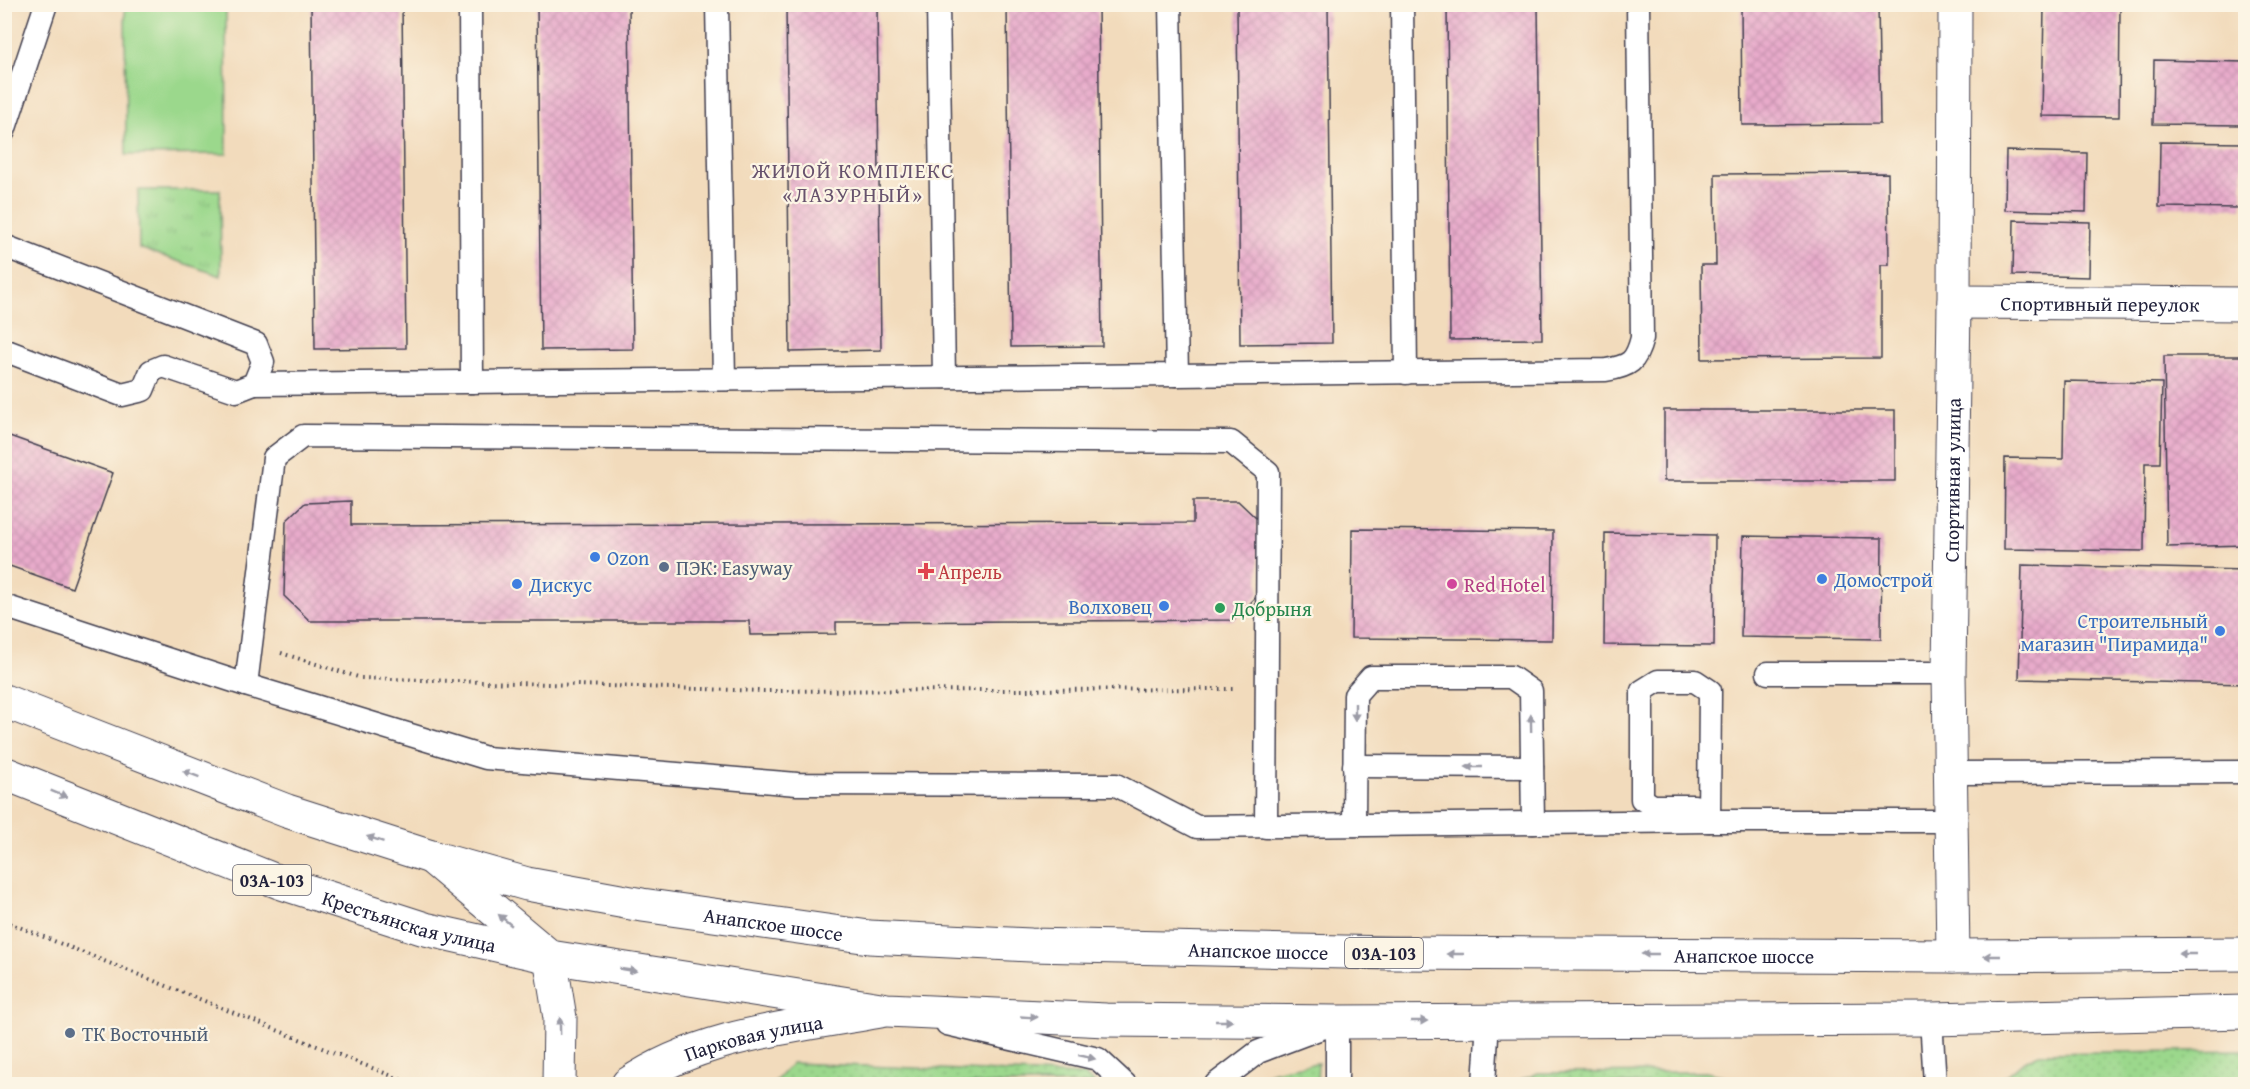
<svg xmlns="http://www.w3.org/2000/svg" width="2250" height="1089" font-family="'Gentium Book Plus',serif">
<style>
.grass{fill:url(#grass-dots);stroke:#5e7d64;stroke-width:1.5}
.park{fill:url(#park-tufts);stroke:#5e7d64;stroke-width:1.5}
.pitch{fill:#9bd88c;stroke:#5e7d64;stroke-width:1.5}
.building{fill:url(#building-cross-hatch)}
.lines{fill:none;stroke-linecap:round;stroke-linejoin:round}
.service-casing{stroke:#413e4e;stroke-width:25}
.minor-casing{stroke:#413e4e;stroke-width:35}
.secondary-casing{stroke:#413e4e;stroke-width:35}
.primary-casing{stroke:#413e4e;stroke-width:35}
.path{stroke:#413e4e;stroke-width:4;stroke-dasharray:1.5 4.5;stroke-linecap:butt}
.service{stroke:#fff;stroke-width:22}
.minor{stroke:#fff;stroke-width:33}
.secondary{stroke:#fff;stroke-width:33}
.primary{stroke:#fff;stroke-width:33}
.oneway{fill:#9c9ca7}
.shop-dot{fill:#3f7fe0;stroke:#fcf5e5;stroke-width:2}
.service-dot{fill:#5c6f8a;stroke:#fcf5e5;stroke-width:2}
.health-dot{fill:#e0444e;stroke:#fcf5e5;stroke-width:2}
.hotel-dot{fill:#d1479c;stroke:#fcf5e5;stroke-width:2}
.leisure-dot{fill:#2e9e5b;stroke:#fcf5e5;stroke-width:2}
.labels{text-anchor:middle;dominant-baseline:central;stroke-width:4.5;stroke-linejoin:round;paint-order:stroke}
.shield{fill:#fcf5e5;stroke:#63616e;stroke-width:1.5}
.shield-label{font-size:18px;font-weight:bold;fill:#22223b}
.street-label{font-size:20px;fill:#22223b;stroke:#fcf5e5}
.shop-label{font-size:20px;fill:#366cbe;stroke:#fcf5e5;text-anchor:start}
.service-label{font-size:20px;fill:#4e5e75;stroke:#fcf5e5;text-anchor:start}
.health-label{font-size:20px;fill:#be3a42;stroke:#fcf5e5;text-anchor:start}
.hotel-label{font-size:20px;fill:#b23c85;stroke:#fcf5e5;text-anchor:start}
.leisure-label{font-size:20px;fill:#27864d;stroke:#fcf5e5;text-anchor:start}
.neighbourhood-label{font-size:21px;letter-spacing:1.5px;fill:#67526d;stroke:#fcf5e5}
</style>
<defs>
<pattern id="grass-dots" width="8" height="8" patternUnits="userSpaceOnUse" patternTransform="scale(1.5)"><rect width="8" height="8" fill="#9bd88c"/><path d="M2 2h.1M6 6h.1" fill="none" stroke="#85b97a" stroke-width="1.8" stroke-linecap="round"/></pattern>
<pattern id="park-tufts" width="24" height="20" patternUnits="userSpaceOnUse" patternTransform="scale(1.5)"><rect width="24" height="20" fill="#9bd88c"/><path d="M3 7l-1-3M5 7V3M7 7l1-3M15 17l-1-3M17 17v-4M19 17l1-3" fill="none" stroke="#85b97a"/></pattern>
<pattern id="building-cross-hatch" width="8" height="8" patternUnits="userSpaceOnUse" patternTransform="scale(1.5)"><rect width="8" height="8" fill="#e8abcb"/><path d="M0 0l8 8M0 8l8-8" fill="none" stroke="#c793af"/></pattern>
</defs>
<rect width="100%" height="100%" fill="#fcf5e5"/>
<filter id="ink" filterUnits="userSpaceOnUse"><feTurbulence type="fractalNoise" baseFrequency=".0167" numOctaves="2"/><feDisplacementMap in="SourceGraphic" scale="12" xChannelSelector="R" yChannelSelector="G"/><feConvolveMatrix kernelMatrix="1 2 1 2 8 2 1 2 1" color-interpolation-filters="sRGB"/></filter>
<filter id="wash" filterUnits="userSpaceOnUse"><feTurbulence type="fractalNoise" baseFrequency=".008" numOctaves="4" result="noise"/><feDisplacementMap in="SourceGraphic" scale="24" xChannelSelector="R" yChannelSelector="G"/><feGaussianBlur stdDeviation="1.35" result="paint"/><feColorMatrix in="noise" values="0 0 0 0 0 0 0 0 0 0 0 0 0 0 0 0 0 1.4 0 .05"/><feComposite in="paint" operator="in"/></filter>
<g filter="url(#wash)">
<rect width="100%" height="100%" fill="#f2dbbc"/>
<g class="grass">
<polygon points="2245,1050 2245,1084 1997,1084 2024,1061 2041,1053"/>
<polygon points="792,1063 1083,1075 1096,1084 773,1084"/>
<path d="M1318,1063L1317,1084H1248C1266,1069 1295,1067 1318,1063Z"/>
<polygon points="1706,1072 1761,1084 1512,1084 1538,1073"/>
</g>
<polygon class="park" points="138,190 220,190 221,276 139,248"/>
<polygon class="pitch" points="125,5 226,5 227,154 126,155"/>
<g id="blocks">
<g class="building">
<polygon points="311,4 402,4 406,348 315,349"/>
<polygon points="537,4 629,4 633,349 541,350"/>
<polygon points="786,4 877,4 881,350 790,352"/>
<polygon points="1007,4 1098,4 1102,346 1011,347"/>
<polygon points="1237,4 1328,4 1332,343 1240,344"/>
<polygon points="1447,4 1538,4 1542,339 1450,340"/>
<polygon points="1741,4 1878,4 1880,124 1742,125"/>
<polygon points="2044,7 2120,7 2119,117 2042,116"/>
<polygon points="2154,60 2245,62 2243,125 2153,124"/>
<polygon points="2160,142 2243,143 2242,208 2159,207"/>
<polygon points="2006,151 2087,153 2086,212 2005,210"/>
<polygon points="1888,173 1889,265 1881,265 1881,358 1702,359 1701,265 1716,265 1715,174"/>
<polygon points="2014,220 2090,222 2089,277 2013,275"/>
<polygon points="2164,356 2245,356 2246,545 2167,547"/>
<polygon points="2064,381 2162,383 2160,463 2145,463 2144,551 2004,549 2005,458 2063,459"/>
<rect x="1664" y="410" width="231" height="71"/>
<polygon points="4,434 113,473 72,588 4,564"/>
<polygon points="351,501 351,525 1193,523 1193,501 1238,501 1257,519 1259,594 1234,620 836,622 836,634 750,635 749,621 310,621 284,596 286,521 305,503"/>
<polygon points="1352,529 1553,531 1552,640 1351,638"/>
<polygon points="1605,533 1715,535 1714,646 1604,645"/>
<polygon points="1743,536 1882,538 1881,639 1741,637"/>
<polygon points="2022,565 2246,570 2246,684 2019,679"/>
</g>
</g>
</g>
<g filter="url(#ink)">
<use href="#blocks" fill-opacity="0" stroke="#413e4e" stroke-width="1.5"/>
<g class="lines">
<g class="service-casing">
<g id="service">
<polyline points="470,4 472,382"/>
<polyline points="717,4 724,379"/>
<polyline points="938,4 944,377"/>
<polyline points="1402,4 1406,373"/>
<polyline points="4,131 46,4"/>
<polyline points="4,246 256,344 263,362 254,384 236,391 163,366 151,371 143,390 122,395 4,350"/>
<path d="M1177,375L1606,370C1630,366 1636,362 1642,338L1638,4"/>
<polyline points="254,384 1177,375 1170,4"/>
<polyline points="4,606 246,685 486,758 797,784 1116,785 1197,827 1709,821 1951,821"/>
<polyline points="1768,673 1949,673"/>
<polyline points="246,685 274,458 303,436 1231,442 1268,472 1266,827"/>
<polyline points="1354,766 1532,767"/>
<polyline points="1950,773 2246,772"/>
<polyline points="1694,806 1653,806 1642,799 1642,691 1658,681 1695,681 1710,691 1709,821"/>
<polyline points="1354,825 1355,695 1371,677 1511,677 1531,691 1533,823"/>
<polyline points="1931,1019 1935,1084"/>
<polyline points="947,1024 1098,1059 1125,1084"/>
<polyline points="1216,1084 1258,1052 1337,1022 1337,1084"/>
<polyline points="1484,1084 1488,1021"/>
</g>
</g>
<g class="minor-casing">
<g id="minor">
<path id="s1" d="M1954,302L2246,304"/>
<path id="s2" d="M1953,956L1949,673L1954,302L1955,4"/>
</g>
</g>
<g class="secondary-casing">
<g id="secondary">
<polyline points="431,857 550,957 560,1018 559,1084"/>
<path id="s3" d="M628,1084C702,1034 794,1027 880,1011"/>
</g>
</g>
<g class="primary-casing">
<g id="primary">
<path id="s4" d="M4,701L287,811L431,857L527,884L642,905L869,937L1031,945L1391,953L1953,956L2246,954"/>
<path id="s5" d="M4,773L279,882L425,929L550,957L887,1010L1106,1020L1337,1022L1931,1019L2246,1012"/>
</g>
</g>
<g class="path">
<polyline points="281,653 361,678 764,691 1236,689"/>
<polyline points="4,921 412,1084"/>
</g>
<use href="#service" class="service"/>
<use href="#minor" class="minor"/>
<use href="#secondary" class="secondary"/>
<use href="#primary" class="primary"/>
</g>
<defs><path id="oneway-solid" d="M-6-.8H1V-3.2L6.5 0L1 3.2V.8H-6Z" transform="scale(1.5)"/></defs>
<g class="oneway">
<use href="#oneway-solid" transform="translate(1355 712) rotate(90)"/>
<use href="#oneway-solid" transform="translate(1531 723) rotate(-91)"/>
<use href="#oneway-solid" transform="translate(1474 767) rotate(-180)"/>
<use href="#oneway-solid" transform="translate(191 774) rotate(-159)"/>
<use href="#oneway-solid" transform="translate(59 794) rotate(22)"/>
<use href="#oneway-solid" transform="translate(375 839) rotate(-162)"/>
<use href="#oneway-solid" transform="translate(505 920) rotate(-140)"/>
<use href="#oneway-solid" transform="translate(1455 954) rotate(-180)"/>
<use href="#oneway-solid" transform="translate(1650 954) rotate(-180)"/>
<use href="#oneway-solid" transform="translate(2187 954) rotate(180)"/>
<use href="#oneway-solid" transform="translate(1992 956) rotate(180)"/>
<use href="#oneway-solid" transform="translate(628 970) rotate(9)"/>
<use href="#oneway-solid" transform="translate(1029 1017) rotate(3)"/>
<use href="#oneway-solid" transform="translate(1224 1021)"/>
<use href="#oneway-solid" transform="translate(1419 1021)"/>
<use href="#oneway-solid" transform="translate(560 1026) rotate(-91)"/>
<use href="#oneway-solid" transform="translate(1087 1057) rotate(13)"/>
</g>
</g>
<g class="shop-dot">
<circle cx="595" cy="557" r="6"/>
<circle cx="1822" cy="579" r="6"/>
<circle cx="517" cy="584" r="6"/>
<circle cx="1164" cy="606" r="6"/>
<circle cx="2220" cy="631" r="6"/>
</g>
<g class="service-dot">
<circle cx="664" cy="567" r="6"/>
<circle cx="70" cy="1033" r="6"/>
</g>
<path class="health-dot" d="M923 562h6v6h6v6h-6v6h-6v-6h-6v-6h6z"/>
<circle class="hotel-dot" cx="1452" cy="584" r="6"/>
<circle class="leisure-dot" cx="1220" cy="608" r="6"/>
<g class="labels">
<g class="shield">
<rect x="233" y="865" width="78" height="30" rx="4.5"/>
<rect x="1345" y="938" width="78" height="30" rx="4.5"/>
</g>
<g class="shield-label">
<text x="272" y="880">03А-103</text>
<text x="1384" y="953">03А-103</text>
</g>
<g class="street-label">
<text stroke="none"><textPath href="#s1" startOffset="146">Спортивный переулок</textPath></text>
<text stroke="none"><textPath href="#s2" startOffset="476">Спортивная улица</textPath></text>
<text stroke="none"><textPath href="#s5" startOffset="432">Крестьянская улица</textPath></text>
<text stroke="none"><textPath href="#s4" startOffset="804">Анапское шоссе</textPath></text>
<text stroke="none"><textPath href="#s4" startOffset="1290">Анапское шоссе</textPath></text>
<text stroke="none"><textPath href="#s4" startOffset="1776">Анапское шоссе</textPath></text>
<text stroke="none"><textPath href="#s3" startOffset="135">Парковая улица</textPath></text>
</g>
<g class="shop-label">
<text x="607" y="557">Ozon</text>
<text x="1834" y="579">Домострой</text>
<text x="529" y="584">Дискус</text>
<text x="1152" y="606" text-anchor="end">Волховец</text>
<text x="2208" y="620" text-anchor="end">Строительный<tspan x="2208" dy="23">магазин "Пирамида"</tspan></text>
</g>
<g class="service-label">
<text x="676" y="567">ПЭК: Easyway</text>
<text x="82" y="1033">ТК Восточный</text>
</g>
<g class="health-label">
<text x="938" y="571">Апрель</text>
</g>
<g class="hotel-label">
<text x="1464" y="584">Red Hotel</text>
</g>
<g class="leisure-label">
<text x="1232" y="608">Добрыня</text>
</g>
<g class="neighbourhood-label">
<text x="853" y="170">ЖИЛОЙ КОМПЛЕКС<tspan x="853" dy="24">«ЛАЗУРНЫЙ»</tspan></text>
</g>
</g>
<rect width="2250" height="1089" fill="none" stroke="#fcf5e5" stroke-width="24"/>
</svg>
